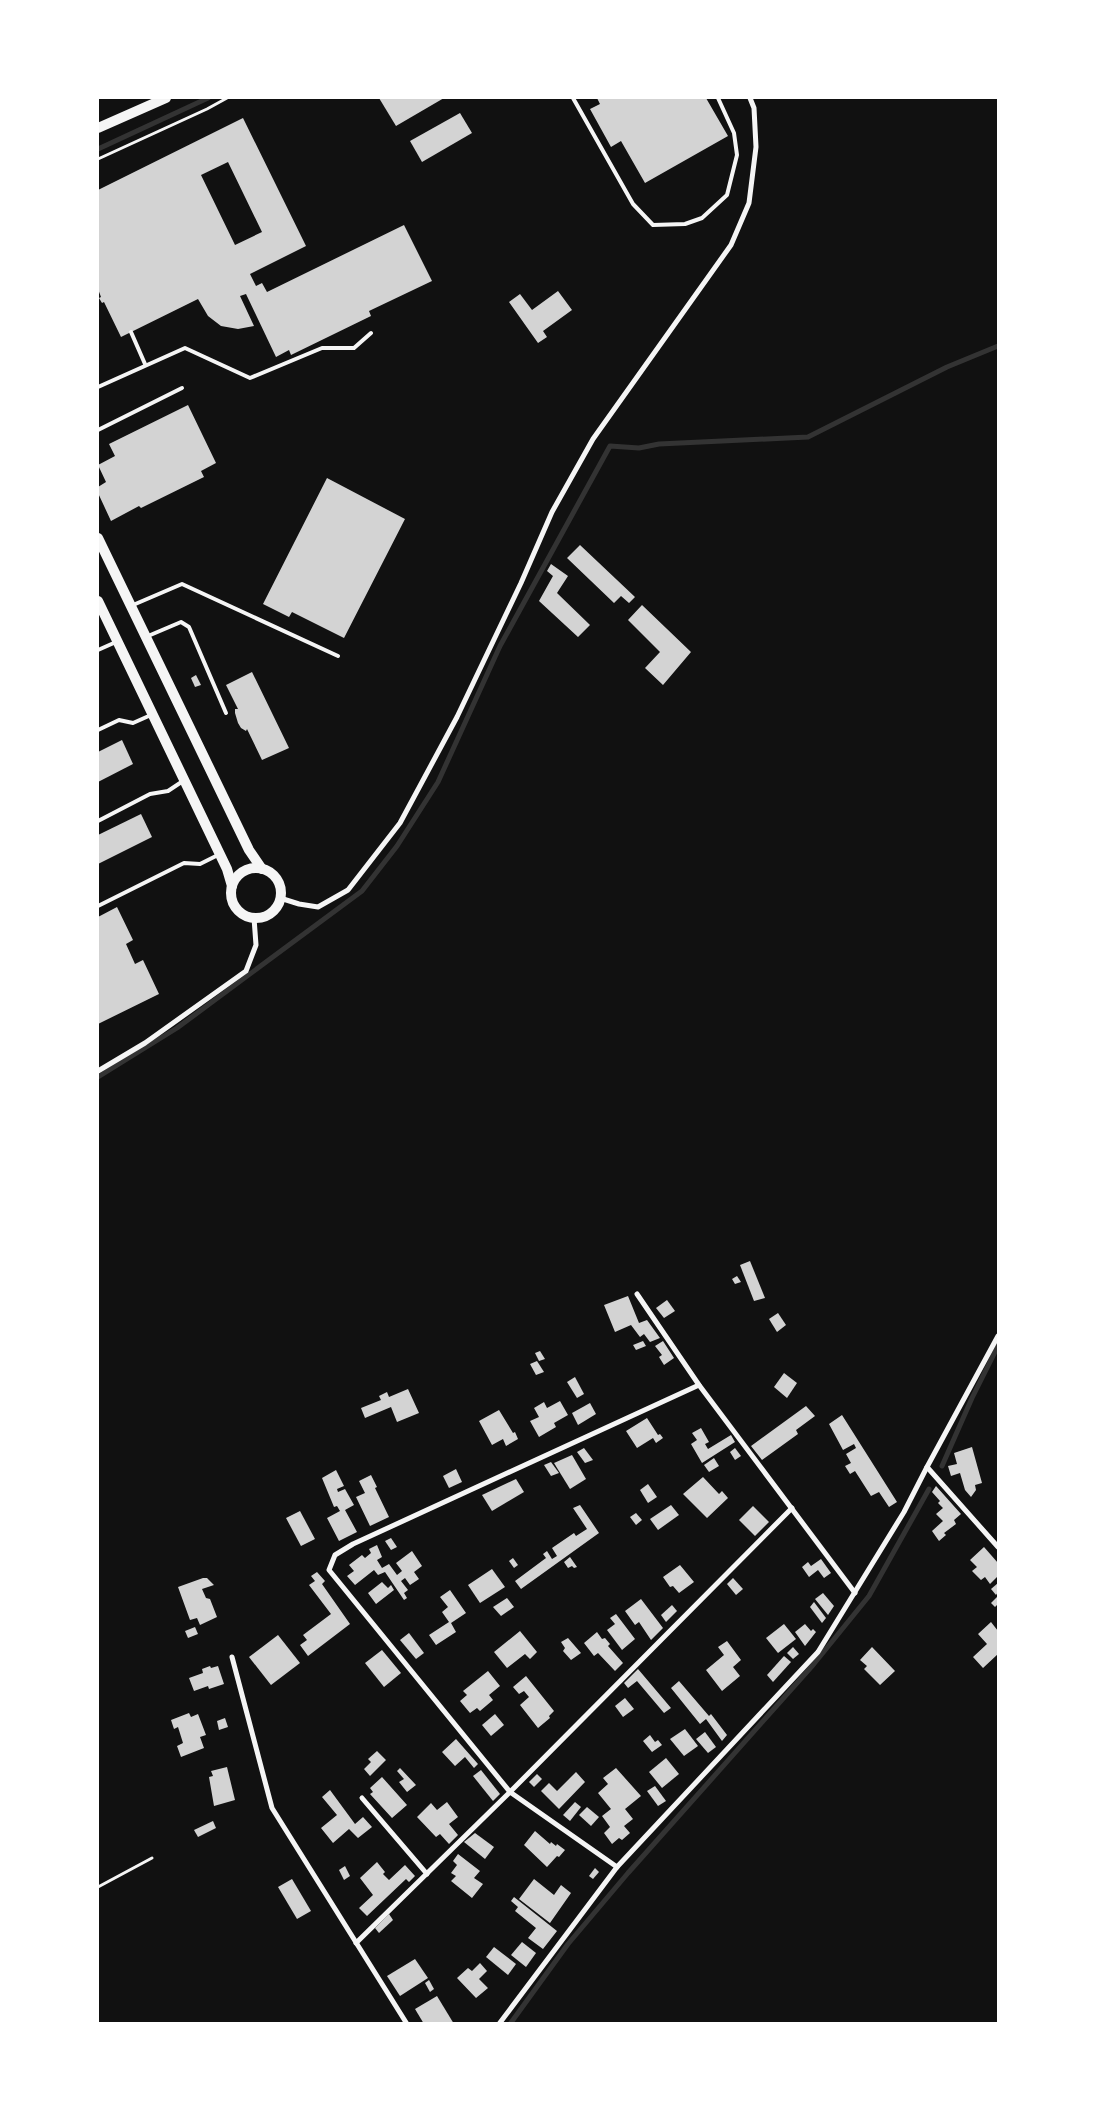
<svg xmlns="http://www.w3.org/2000/svg" width="1096" height="2121" font-family="Merriweather,serif">
<style>
.lines{fill:none;stroke-linecap:round;stroke-linejoin:round}
.stream{stroke:#333;stroke-width:5}
.building{fill:#d3d3d3;fill-rule:evenodd}
.path{stroke:#f5f5f5;stroke-width:3}
.service{stroke:#f5f5f5;stroke-width:4}
.minor{stroke:#f5f5f5;stroke-width:5}
.secondary{stroke:#f5f5f5;stroke-width:10}
</style>
<rect width="100%" height="100%" fill="#111"/>
<g class="lines">
<g class="stream">
<polyline points="98,149 208,98"/>
<polyline points="98,1077 177,1028 362,891 397,846 438,782 500,646 610,446 639,448 659,444 808,437 947,367 998,346"/>
<polyline points="942,1466 972,1398 998,1346"/>
<polyline points="510,2024 568,1944 628,1873 813,1665 869,1596 929,1489"/>
</g>
</g>
<g class="building">
<polygon points="379,98 444,98 396,126"/>
<polygon points="597,98 706,98 728,136 645,183 621,141 611,147 590,109 600,104"/>
<polygon points="460,113 472,133 422,162 410,141"/>
<path d="M243,118L306,246L250,274L256,286L262,283L267,292L404,225L432,281L369,311L371,316L291,355L289,350L276,357L246,294L240,296L254,326L238,329L221,326L208,316L198,299L121,337L104,302L102,303L99,298L101,297L98,289V190ZM228,162L262,232L235,245L201,175Z"/>
<polygon points="558,291 572,310 543,331 547,337 538,343 509,302 520,294 532,310"/>
<polygon points="188,405 216,463 201,471 204,477 141,508 139,506 111,521 98,493 98,487 106,482 98,465 115,456 109,444"/>
<polygon points="327,478 405,519 344,638 292,612 289,617 263,604"/>
<polygon points="580,545 635,597 629,603 621,596 614,603 567,558"/>
<polygon points="551,564 568,576 557,593 590,625 578,637 539,601 553,576 547,571"/>
<polygon points="642,605 691,652 663,685 645,668 660,652 628,620"/>
<polygon points="252,672 289,748 262,760 247,729 246,731 241,728 238,723 235,713 235,709 238,709 226,685"/>
<polygon points="196,675 201,685 195,687 191,678"/>
<polygon points="122,740 133,764 98,782 98,752"/>
<polygon points="141,814 152,837 98,864 98,835"/>
<polygon points="117,907 133,940 126,944 135,964 143,960 159,994 98,1024 98,917"/>
<polygon points="750,1261 765,1298 754,1301 740,1265"/>
<polygon points="737,1276 741,1282 735,1284 732,1279"/>
<polygon points="628,1296 639,1323 647,1320 660,1338 650,1342 644,1334 640,1337 631,1325 615,1332 604,1305"/>
<polygon points="667,1300 675,1311 664,1318 656,1308"/>
<polygon points="778,1313 786,1325 777,1332 769,1319"/>
<polygon points="643,1341 646,1346 636,1350 633,1345"/>
<polygon points="663,1341 674,1358 664,1365 659,1357 662,1355 655,1346"/>
<polygon points="540,1351 545,1359 539,1361 535,1353"/>
<polygon points="537,1361 544,1372 536,1375 530,1364"/>
<polygon points="784,1373 797,1383 787,1398 774,1387"/>
<polygon points="575,1377 584,1394 577,1398 567,1382"/>
<polygon points="408,1389 419,1413 397,1422 391,1407 365,1418 361,1408 381,1400 379,1396 387,1392 389,1397"/>
<polygon points="560,1401 568,1415 554,1423 556,1427 539,1437 530,1421 539,1417 534,1408 544,1402 547,1408"/>
<polygon points="590,1403 596,1414 578,1425 572,1413"/>
<polygon points="806,1406 815,1416 796,1430 798,1434 762,1460 751,1446"/>
<polygon points="499,1410 513,1433 515,1432 518,1439 506,1446 503,1439 492,1445 479,1421"/>
<polygon points="842,1415 897,1502 889,1507 879,1492 871,1496 855,1471 850,1474 845,1466 851,1463 846,1454 856,1448 854,1444 843,1450 829,1424"/>
<polygon points="647,1418 658,1435 660,1434 663,1438 656,1443 653,1438 637,1448 626,1431"/>
<polygon points="701,1428 709,1442 705,1444 708,1449 731,1435 735,1442 702,1463 691,1444 697,1440 692,1433"/>
<polygon points="972,1447 982,1483 975,1485 976,1490 971,1497 965,1490 960,1473 951,1476 948,1466 957,1464 954,1453"/>
<polygon points="584,1448 593,1460 585,1463 577,1452"/>
<polygon points="735,1448 741,1456 735,1460 730,1452"/>
<polygon points="572,1455 586,1479 570,1489 554,1463"/>
<polygon points="714,1458 719,1466 709,1472 704,1465"/>
<polygon points="551,1462 559,1473 551,1476 544,1465"/>
<polygon points="456,1469 462,1482 449,1488 443,1476"/>
<polygon points="336,1470 344,1486 337,1489 338,1492 345,1489 354,1505 345,1510 357,1532 339,1541 327,1518 340,1511 337,1506 334,1507 322,1478"/>
<polygon points="371,1475 377,1487 375,1488 389,1517 370,1526 356,1497 365,1493 359,1481"/>
<polygon points="703,1477 719,1494 722,1491 728,1498 707,1518 683,1494"/>
<polygon points="516,1479 524,1492 492,1511 482,1495"/>
<polygon points="648,1484 657,1497 648,1503 640,1490"/>
<polygon points="936,1486 961,1514 954,1520 956,1524 944,1533 946,1535 939,1541 932,1531 943,1521 936,1514 943,1508 938,1503 940,1501 932,1492"/>
<polygon points="580,1505 599,1533 521,1589 515,1581 546,1558 543,1554 547,1551 552,1559 557,1556 552,1548 574,1533 576,1536 587,1529 573,1508"/>
<polygon points="671,1505 679,1515 658,1530 650,1519"/>
<polygon points="753,1506 769,1522 755,1536 739,1520"/>
<polygon points="300,1511 315,1539 301,1546 286,1518"/>
<polygon points="636,1513 642,1520 636,1525 630,1517"/>
<polygon points="391,1538 397,1547 391,1550 385,1541"/>
<polygon points="377,1545 382,1557 377,1560 382,1568 389,1564 397,1575 402,1571 396,1563 412,1551 422,1566 414,1572 419,1579 410,1585 405,1578 401,1581 408,1590 404,1593 407,1598 404,1600 385,1572 378,1575 374,1570 355,1585 347,1576 354,1571 349,1565 362,1555 365,1558 371,1553 369,1549"/>
<polygon points="984,1547 998,1563 998,1576 990,1584 985,1577 981,1580 972,1571 977,1567 970,1560"/>
<polygon points="570,1557 577,1567 574,1568 572,1566 568,1568 564,1562"/>
<polygon points="513,1558 518,1565 514,1568 509,1561"/>
<polygon points="821,1559 831,1573 824,1578 818,1570 809,1577 802,1567 808,1562 811,1566"/>
<polygon points="680,1565 694,1582 679,1593 673,1586 670,1587 663,1577"/>
<polygon points="492,1569 505,1587 480,1603 468,1585"/>
<polygon points="317,1572 325,1581 322,1584 350,1624 308,1656 300,1645 307,1640 303,1635 331,1614 309,1585 315,1581 311,1576"/>
<polygon points="203,1578 207,1578 214,1585 202,1589 206,1598 210,1599 217,1617 200,1625 197,1618 190,1620 178,1587"/>
<polygon points="733,1578 743,1589 736,1595 727,1584"/>
<polygon points="382,1582 388,1588 391,1585 394,1590 376,1604 368,1593"/>
<polygon points="998,1583 998,1592 996,1595 991,1589"/>
<polygon points="450,1590 466,1613 451,1623 456,1632 436,1645 429,1635 449,1622 442,1612 448,1607 440,1597"/>
<polygon points="823,1593 834,1606 828,1615 815,1599"/>
<polygon points="998,1596 998,1604 995,1607 991,1603"/>
<polygon points="507,1598 514,1607 501,1616 493,1607"/>
<polygon points="641,1599 663,1628 651,1640 639,1622 635,1625 625,1611"/>
<polygon points="814,1602 826,1618 822,1623 810,1607"/>
<polygon points="672,1605 677,1611 666,1622 661,1615"/>
<polygon points="616,1614 635,1639 622,1650 607,1630 615,1624 610,1618"/>
<polygon points="991,1622 998,1631 998,1654 983,1668 973,1657 987,1644 978,1634"/>
<polygon points="784,1624 796,1639 778,1653 766,1638"/>
<polygon points="805,1624 811,1631 813,1629 816,1632 805,1646 795,1632"/>
<polygon points="195,1627 198,1634 188,1638 185,1631"/>
<polygon points="520,1631 537,1652 530,1659 525,1654 507,1668 494,1652"/>
<polygon points="597,1632 602,1639 605,1638 610,1644 608,1646 623,1663 615,1671 598,1653 594,1656 584,1643"/>
<polygon points="409,1633 424,1653 416,1659 400,1640"/>
<polygon points="278,1635 300,1663 271,1685 249,1657"/>
<polygon points="568,1638 581,1653 571,1660 563,1651 565,1648 561,1642"/>
<polygon points="727,1641 741,1660 733,1667 740,1676 722,1691 706,1670 724,1655 718,1647"/>
<polygon points="793,1647 799,1654 793,1659 787,1653"/>
<polygon points="872,1647 895,1671 880,1685 864,1669 867,1666 860,1660"/>
<polygon points="382,1650 401,1673 384,1687 365,1663"/>
<polygon points="784,1656 791,1662 773,1682 767,1675"/>
<polygon points="210,1666 211,1668 218,1666 224,1684 209,1689 208,1686 194,1691 189,1678 203,1673 202,1669"/>
<polygon points="638,1669 671,1708 664,1713 637,1681 628,1688 624,1683"/>
<polygon points="488,1671 500,1686 489,1695 493,1700 480,1711 477,1708 470,1713 460,1701 467,1695 463,1691"/>
<polygon points="526,1676 554,1711 549,1716 550,1718 538,1728 520,1705 529,1697 524,1691 519,1694 513,1687"/>
<polygon points="679,1681 709,1716 711,1714 727,1735 722,1741 706,1719 700,1724 671,1688"/>
<polygon points="625,1698 634,1709 623,1717 615,1706"/>
<polygon points="189,1713 191,1717 198,1714 206,1735 200,1737 204,1748 181,1757 177,1746 183,1743 178,1727 174,1729 171,1720"/>
<polygon points="495,1714 504,1725 491,1736 482,1725"/>
<polygon points="225,1718 228,1727 219,1730 217,1721"/>
<polygon points="685,1729 698,1746 684,1756 670,1739"/>
<polygon points="705,1732 716,1747 708,1753 696,1739"/>
<polygon points="650,1735 655,1742 658,1740 662,1745 652,1752 643,1741"/>
<polygon points="456,1739 478,1764 474,1768 465,1757 455,1766 442,1752"/>
<polygon points="377,1751 386,1760 370,1776 364,1769 371,1762 368,1759"/>
<polygon points="666,1758 679,1774 662,1788 649,1772"/>
<polygon points="227,1767 235,1800 214,1806 209,1777 213,1776 211,1771"/>
<polygon points="400,1768 416,1785 407,1792 399,1782 404,1779 397,1771"/>
<polygon points="616,1768 641,1796 625,1809 633,1819 624,1826 630,1833 622,1840 619,1838 612,1844 604,1833 610,1827 602,1816 611,1809 598,1793 608,1784 603,1778"/>
<polygon points="481,1770 500,1794 493,1801 473,1776"/>
<polygon points="576,1772 585,1782 559,1809 541,1791 549,1783 557,1791"/>
<polygon points="537,1774 542,1779 534,1787 529,1782"/>
<polygon points="382,1777 407,1805 392,1818 370,1794 373,1792 370,1788"/>
<polygon points="655,1786 666,1801 658,1806 647,1791"/>
<polygon points="330,1790 355,1824 363,1817 372,1827 358,1838 349,1829 333,1843 321,1828 337,1815 322,1797"/>
<polygon points="447,1802 458,1817 449,1824 458,1835 449,1844 440,1834 436,1837 417,1817 431,1803 437,1810"/>
<polygon points="575,1802 581,1807 570,1821 563,1815"/>
<polygon points="587,1807 599,1817 591,1826 579,1815"/>
<polygon points="213,1821 216,1828 198,1837 194,1830"/>
<polygon points="535,1831 550,1844 551,1842 556,1846 557,1844 565,1850 559,1857 557,1856 547,1867 524,1845"/>
<polygon points="475,1833 494,1847 485,1859 464,1842"/>
<polygon points="458,1854 480,1871 474,1878 483,1884 472,1898 451,1881 456,1876 451,1873 457,1865 453,1861"/>
<polygon points="377,1862 385,1872 383,1874 389,1880 405,1865 415,1876 409,1882 406,1879 367,1916 359,1908 373,1895 360,1878"/>
<polygon points="345,1866 350,1876 344,1880 339,1870"/>
<polygon points="595,1868 599,1872 593,1879 589,1876"/>
<polygon points="292,1879 311,1911 297,1919 278,1887"/>
<polygon points="534,1879 554,1895 561,1885 571,1893 550,1923 519,1899"/>
<polygon points="514,1897 557,1931 543,1949 528,1938 536,1928 515,1911 518,1907 511,1901"/>
<polygon points="389,1914 393,1920 379,1933 375,1928"/>
<polygon points="522,1942 536,1953 526,1967 511,1955"/>
<polygon points="494,1947 516,1964 508,1975 486,1957"/>
<polygon points="415,1959 428,1978 400,1996 387,1976"/>
<polygon points="480,1963 487,1971 479,1979 488,1988 476,1998 457,1978 468,1968 472,1971"/>
<polygon points="429,1980 434,1989 430,1992 425,1983"/>
<polygon points="437,1996 454,2024 424,2024 415,2009"/>
</g>
<g class="lines">
<g class="path">
<polyline points="98,159 207,109 227,98"/>
<polyline points="98,1887 152,1858"/>
</g>
<g class="service">
<polyline points="573,98 633,204 653,225 685,224 702,218 727,195 737,155 734,133 718,98"/>
<polyline points="131,332 145,364"/>
<polyline points="98,387 185,348 250,378 322,348 354,348 371,333"/>
<polyline points="98,430 182,388"/>
<polyline points="133,605 182,584 338,656"/>
<polyline points="148,636 181,622 189,627 226,713"/>
<polyline points="98,650 116,642"/>
<polyline points="98,730 119,720 133,723 151,715"/>
<polyline points="98,821 150,794 168,791 183,781"/>
<polyline points="98,906 184,863 200,864 218,855"/>
</g>
<g class="minor">
<polyline points="280,898 299,904 318,907 348,890 400,823 457,717 521,583 552,512 593,439 731,245 749,203 756,147 754,108 750,98"/>
<polyline points="98,1071 145,1043 246,971 256,945 254,918"/>
<polyline points="637,1294 699,1385 855,1593"/>
<polyline points="927,1467 998,1547"/>
<polyline points="232,1657 272,1808 407,2024"/>
<polyline points="362,1798 427,1874"/>
<polyline points="617,1867 510,1792 329,1570 335,1555 353,1544 699,1385"/>
<polyline points="356,1943 510,1792 792,1508"/>
<polyline points="499,2024 617,1867 818,1652 904,1512 927,1467 998,1336"/>
</g>
<g class="secondary">
<polyline points="98,128 166,98"/>
<polyline points="98,538 249,850 262,869"/>
<polyline points="98,601 227,869 232,886"/>
<circle cx="256" cy="893" r="25"/>
</g>
</g>
<rect width="1096" height="2121" fill="none" stroke="#ffffff" stroke-width="198"/>
</svg>
